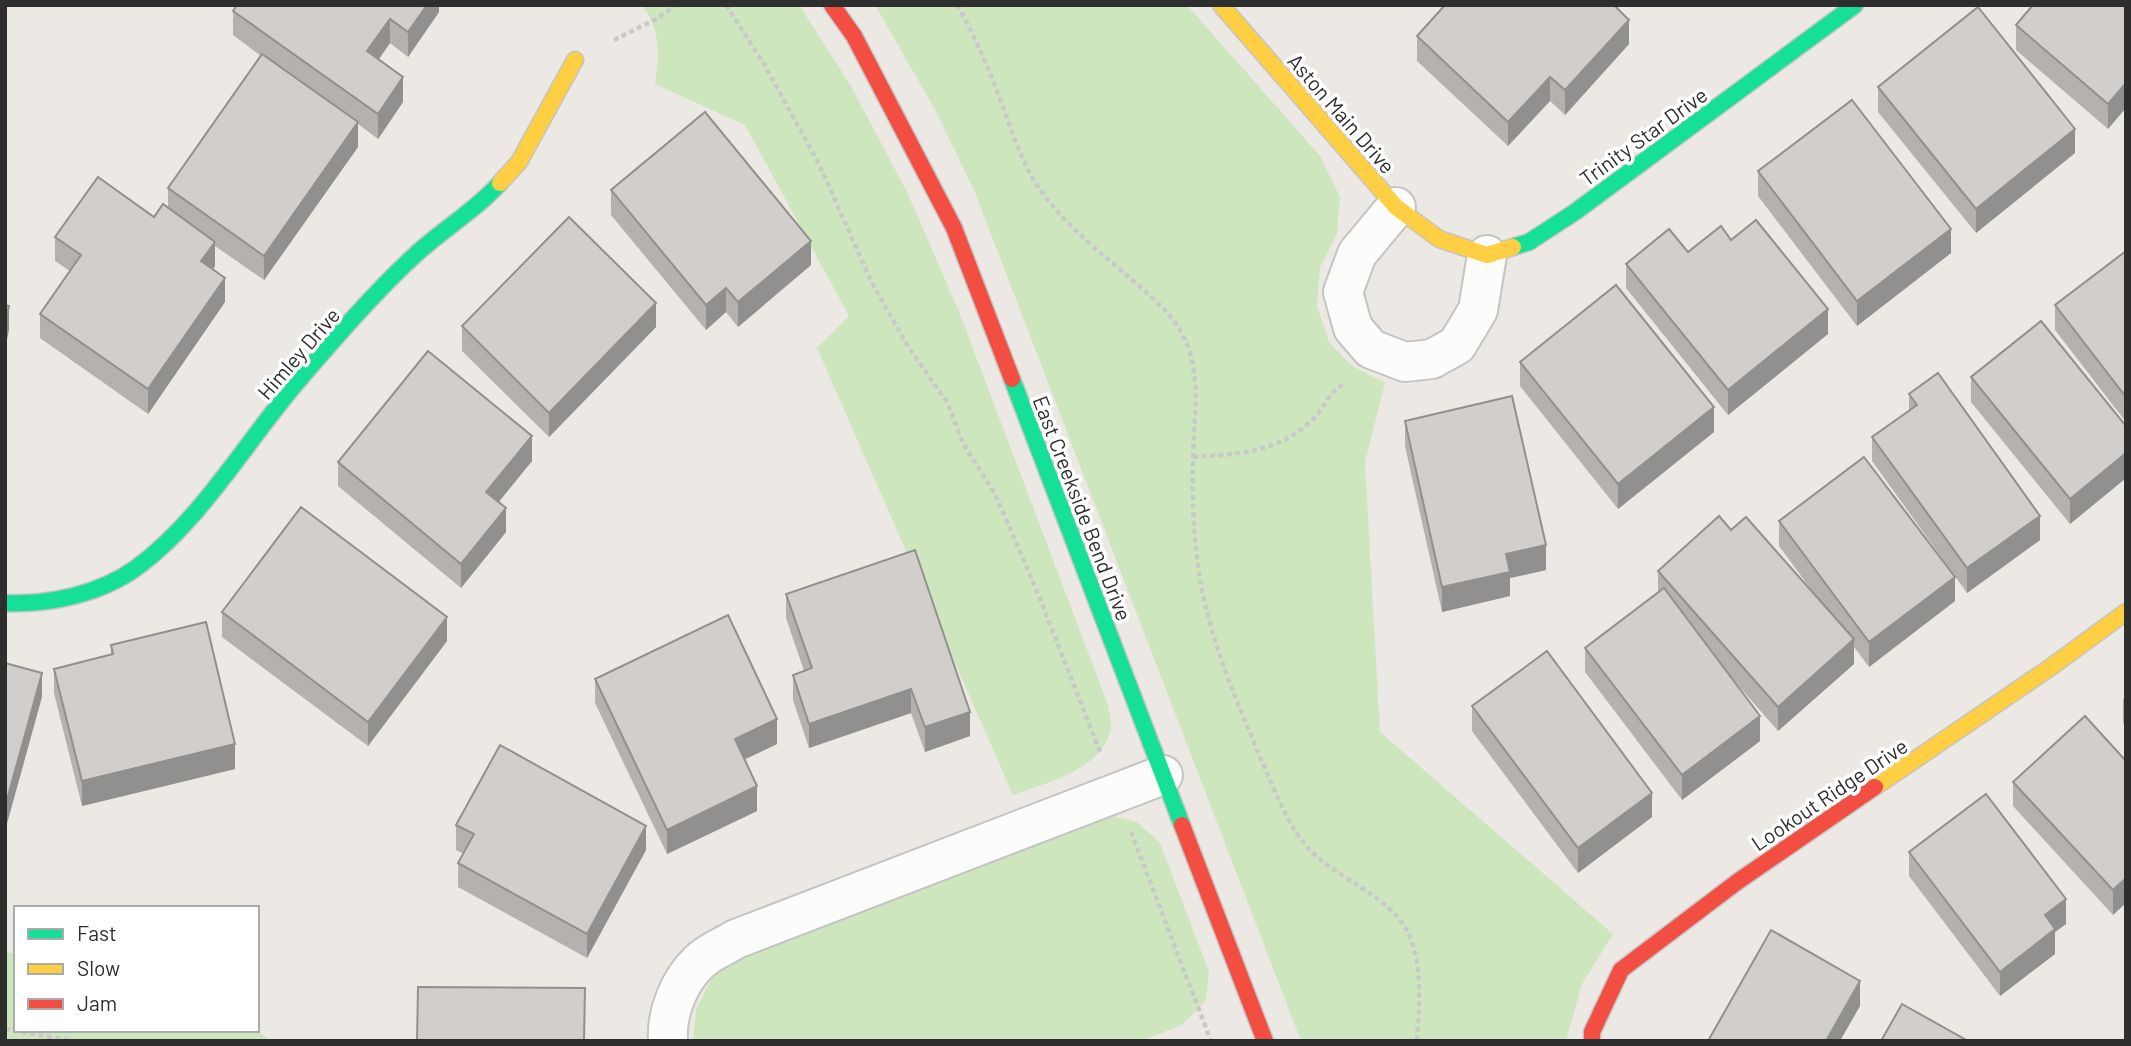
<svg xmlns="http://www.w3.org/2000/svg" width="2131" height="1046" font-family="Barlow,sans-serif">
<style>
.grass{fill:#cee6be}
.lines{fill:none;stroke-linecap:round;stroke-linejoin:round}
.street-casing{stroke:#c5c4c5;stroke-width:42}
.fast-casing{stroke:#c5c4c5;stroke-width:19}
.slow-casing{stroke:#c5c4c5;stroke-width:19}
.jam-casing{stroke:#c5c4c5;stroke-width:19}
.path{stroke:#c9c9c8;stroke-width:4.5;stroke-dasharray:5 3.5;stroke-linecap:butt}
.street{stroke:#fcfcfb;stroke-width:38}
.fast{stroke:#16e098;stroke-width:16}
.slow{stroke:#ffcf43;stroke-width:16}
.jam{stroke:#f24e42;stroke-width:16}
.wall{fill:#b4b1af}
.shaded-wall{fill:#92908e}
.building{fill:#d1cecb;stroke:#92908e;stroke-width:2}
.labels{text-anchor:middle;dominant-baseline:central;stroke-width:7;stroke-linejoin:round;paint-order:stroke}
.street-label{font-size:21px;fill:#2e2e2e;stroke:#fff}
</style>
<rect width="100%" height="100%" fill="#ece8e4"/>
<g class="grass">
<path d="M642,5H799L851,86L907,192L958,309L1108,705C1109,712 1112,721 1111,727C1104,770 1047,782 1013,795L817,348L849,316L745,125L655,84C659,56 661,29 642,5Z"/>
<polygon points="875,5 1187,5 1320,156 1340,197 1337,234 1320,267 1317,306 1329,342 1352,366 1385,383 1365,462 1380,732 1613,934 1582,984 1566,1041 1301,1041 974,190 934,108"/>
<polygon points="1108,815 1137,822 1160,843 1209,972 1206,1000 1182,1025 1141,1041 693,1041 696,1009 712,978 738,958"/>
<polygon points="5,952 16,954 16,1030 256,1030 271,1041 5,1041"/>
</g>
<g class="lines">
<g class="street-casing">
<g id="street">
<polyline points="1396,207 1357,254 1343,292 1353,328 1371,349 1405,362 1432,359 1457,345 1478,310 1487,255"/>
<path d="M668,1041C666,1013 679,981 699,962C709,952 725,946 736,939L1163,775"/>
</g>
</g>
<g class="fast-casing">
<g id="fast">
<polyline points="1513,247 1529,242 1575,212 1855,5"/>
<polyline points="1012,379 1182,825"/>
<path d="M5,603C49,605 100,594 136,568C201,521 247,440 299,380C336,337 374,293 415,255C442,230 476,210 500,183"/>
</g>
</g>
<g class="slow-casing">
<g id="slow">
<polyline points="1221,5 1396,207 1439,239 1487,255 1513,247"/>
<polyline points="500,183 519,162 575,60"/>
<polyline points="1875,787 2051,667 2126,612"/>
</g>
</g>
<g class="jam-casing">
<g id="jam">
<polyline points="832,5 854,36 954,228 1012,379"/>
<polyline points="1182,825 1265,1041"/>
<polyline points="1592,1041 1592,1032 1621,970 1737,882 1875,787"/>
</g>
</g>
<g class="path">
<polyline points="726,5 764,64 819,164 872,283 907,345 948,404 963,443 995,494 1039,596 1100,752"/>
<path d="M957,5C973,33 986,62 997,91C1012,129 1021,167 1047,199C1069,227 1097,250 1124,273C1148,294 1175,314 1187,344C1201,380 1194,419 1193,456C1192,490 1193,524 1197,558C1206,636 1239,706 1269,778C1280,802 1291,831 1310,850C1337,878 1388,896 1406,929C1424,962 1419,1005 1417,1041"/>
<polyline points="614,40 658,18 676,5"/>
<path d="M1193,457C1237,454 1280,453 1313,419C1325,408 1329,390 1345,384"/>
<polyline points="1131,832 1211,1041"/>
<polyline points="5,1029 72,1041"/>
</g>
<use href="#street" class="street"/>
<use href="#fast" class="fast"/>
<use href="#slow" class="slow"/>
<use href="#jam" class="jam"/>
</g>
<g class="wall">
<polygon points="439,5 439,12 408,57 390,43 378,60 403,102 378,139 358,124 358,147 264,280 215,246 215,266 213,269 225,302 148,414 40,338 40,314 70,271 55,261 55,237 154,217 168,208 168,188 261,56 233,35 233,11"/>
<polygon points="2126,5 2108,129 2016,50 2016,25"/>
<polygon points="1417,36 1629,44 1565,115 1550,101 1508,146 1417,61"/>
<polygon points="1878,87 2075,153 1976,233 1878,112"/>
<polygon points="1758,171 1951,253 1857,326 1758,196"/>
<polygon points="611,190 811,265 738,327 726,312 706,330 611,215"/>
<polygon points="1731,240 1828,334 1728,415 1626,288 1626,264 1688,252"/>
<polygon points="2126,251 2126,422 2055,330 2055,305"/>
<polygon points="462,326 656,327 549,437 462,351"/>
<polygon points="1520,362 1714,432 1618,509 1520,386"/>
<polygon points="1971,377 2126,426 2126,478 2070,524 1971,402"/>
<polygon points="1909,394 2040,540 1967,593 1872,461 1872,437 1909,411"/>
<polygon points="1405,421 1546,570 1510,578 1510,596 1442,612 1405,446"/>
<polygon points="532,461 499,502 506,532 461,588 338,486 338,462"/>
<polygon points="1779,521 1955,601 1869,667 1854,647 1854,664 1778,731 1730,676 1760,741 1682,800 1585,672 1585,648 1658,593 1658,571 1731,530 1818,599 1779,546"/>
<polygon points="915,550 970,736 925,752 911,713 809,748 793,700 793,675 804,671 786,618 786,594"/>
<polygon points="222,612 447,641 368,746 222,637"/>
<polygon points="111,645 235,769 82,806 54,693 54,669 111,655"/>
<polygon points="595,679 777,744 745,759 757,811 667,854 595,703"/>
<polygon points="2126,697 2126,728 2123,723 2123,699"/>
<polygon points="1472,706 1652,817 1578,873 1472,731"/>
<polygon points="2126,761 2113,915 2013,806 2013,782"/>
<polygon points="456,825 646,850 587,958 458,887 458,863 464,854 456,850"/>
<polygon points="1909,852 2066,924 2055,932 2055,954 2000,996 1909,876"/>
</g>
<g class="shaded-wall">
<polygon points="427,5 439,5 439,12 408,57 408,32"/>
<polygon points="390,19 390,43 367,76 367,51"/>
<polygon points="1629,20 1629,44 1565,115 1565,90"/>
<polygon points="7,24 7,49 5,51 5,27"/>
<polygon points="403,77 403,102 378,139 378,114"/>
<polygon points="1550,77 1550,101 1508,146 1508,122"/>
<polygon points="2126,83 2126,108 2108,129 2108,104"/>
<polygon points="358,122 358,147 264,280 264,256"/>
<polygon points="2075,129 2075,153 1976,233 1976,209"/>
<polygon points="1951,229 1951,253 1857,326 1857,301"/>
<polygon points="811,241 811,265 738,327 738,302"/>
<polygon points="215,242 215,266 201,286 201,261"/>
<polygon points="225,278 225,302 148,414 148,389"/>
<polygon points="726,288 726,312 706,330 706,305"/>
<polygon points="656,303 656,327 549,437 549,413"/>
<polygon points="9,306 9,330 5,349 5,324"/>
<polygon points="1828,309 1828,334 1728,415 1728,390"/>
<polygon points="1714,407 1714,432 1618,509 1618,484"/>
<polygon points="532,436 532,461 486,517 486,492"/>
<polygon points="2126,453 2126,478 2070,524 2070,499"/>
<polygon points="506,508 506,532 461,588 461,564"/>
<polygon points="2040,516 2040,540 1967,593 1967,568"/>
<polygon points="1546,545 1546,570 1510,578 1510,596 1442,612 1442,587 1506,554"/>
<polygon points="1955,577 1955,601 1869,667 1869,642"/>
<polygon points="447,617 447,641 368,746 368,722"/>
<polygon points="1854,639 1854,664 1778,731 1778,707"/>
<polygon points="42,673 42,697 5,831 5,807"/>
<polygon points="911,689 911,713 809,748 809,724"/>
<polygon points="970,712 970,736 925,752 925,727"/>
<polygon points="1760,716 1760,741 1682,800 1682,775"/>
<polygon points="777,719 777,744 735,764 735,739"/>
<polygon points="235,744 235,769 82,806 82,781"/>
<polygon points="757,786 757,811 667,854 667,830"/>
<polygon points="1652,793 1652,817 1578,873 1578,848"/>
<polygon points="646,826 646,850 587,958 587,934"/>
<polygon points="2126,878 2126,903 2113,915 2113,890"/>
<polygon points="2066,899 2066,924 2055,932 2055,954 2000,996 2000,972 2045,915"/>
<polygon points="1860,981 1860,1006 1840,1041 1826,1041"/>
</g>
<g class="building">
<polygon points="237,5 427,5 408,32 390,19 367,51 403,77 378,114 233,11"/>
<polygon points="1445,5 1614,5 1629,20 1565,90 1550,77 1508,122 1417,36"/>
<polygon points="2033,5 2126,5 2126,83 2108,104 2016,25"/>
<polygon points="1978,7 2075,129 1976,209 1878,87"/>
<polygon points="262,54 358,122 264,256 168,188"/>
<polygon points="1852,100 1951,229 1857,301 1758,171"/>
<polygon points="705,112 811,241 738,302 726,288 706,305 611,190"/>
<polygon points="98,177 154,217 163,204 215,242 201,261 225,278 148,389 40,314 81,255 55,237"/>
<polygon points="569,217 656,303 549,413 462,326"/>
<polygon points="1756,220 1828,309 1728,390 1626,264 1669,229 1688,252 1721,226 1731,240"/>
<polygon points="2126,251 2126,397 2055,305"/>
<polygon points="1616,285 1714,407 1618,484 1520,362"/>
<polygon points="5,305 9,306 5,324"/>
<polygon points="2041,321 2126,426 2126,453 2070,499 1971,377"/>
<polygon points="428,351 532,436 486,492 506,508 461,564 338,462"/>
<polygon points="1938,373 2040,516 1967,568 1872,437 1917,405 1909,394"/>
<polygon points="1512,396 1546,545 1506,554 1510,572 1442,587 1405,421"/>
<polygon points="1864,457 1955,577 1869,642 1779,521"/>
<polygon points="301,507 447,617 368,722 222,612"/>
<polygon points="1719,516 1731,530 1746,517 1854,639 1778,707 1658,571"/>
<polygon points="915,550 970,712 925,727 911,689 809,724 793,675 812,668 786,594"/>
<polygon points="1664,588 1760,716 1682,775 1585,648"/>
<polygon points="728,615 777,719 735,739 757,786 667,830 595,679"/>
<polygon points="206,622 235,744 82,781 54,669 113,654 111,645"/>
<polygon points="1547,651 1652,793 1578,848 1472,706"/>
<polygon points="5,663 42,673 5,807"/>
<polygon points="2085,716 2126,761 2126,878 2113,890 2013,782"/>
<polygon points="500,745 646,826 587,934 458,863 474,834 456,825"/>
<polygon points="1986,794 2066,899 2045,915 2055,929 2000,972 1909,852"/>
<polygon points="1771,930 1860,981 1826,1041 1708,1041"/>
<polygon points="418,987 585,988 584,1041 417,1041"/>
<polygon points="1902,1004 1968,1041 1881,1041"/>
</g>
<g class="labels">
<g class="street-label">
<text transform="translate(1342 113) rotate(49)">Aston Main Drive</text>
<text transform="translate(1643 136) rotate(-36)">Trinity Star Drive</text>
<text transform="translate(298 353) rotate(-49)">Himley Drive</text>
<text transform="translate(1083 508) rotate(69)">East Creekside Bend Drive</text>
<text transform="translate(1829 794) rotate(-34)">Lookout Ridge Drive</text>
</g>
</g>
<rect width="2131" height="1046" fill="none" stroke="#2e2e2e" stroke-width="14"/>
<rect x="14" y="906" width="245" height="126" fill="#ffffff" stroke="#ababab" stroke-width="2"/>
<rect x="28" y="929" width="35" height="10" fill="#16e098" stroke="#ababab" stroke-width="2"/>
<text x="77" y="941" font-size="21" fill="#2e2e2e">Fast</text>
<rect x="28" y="964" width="35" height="10" fill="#ffcf43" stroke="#ababab" stroke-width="2"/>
<text x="77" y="976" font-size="21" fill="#2e2e2e">Slow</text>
<rect x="28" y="999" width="35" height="10" fill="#f24e42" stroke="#ababab" stroke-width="2"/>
<text x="77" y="1011" font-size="21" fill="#2e2e2e">Jam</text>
</svg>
